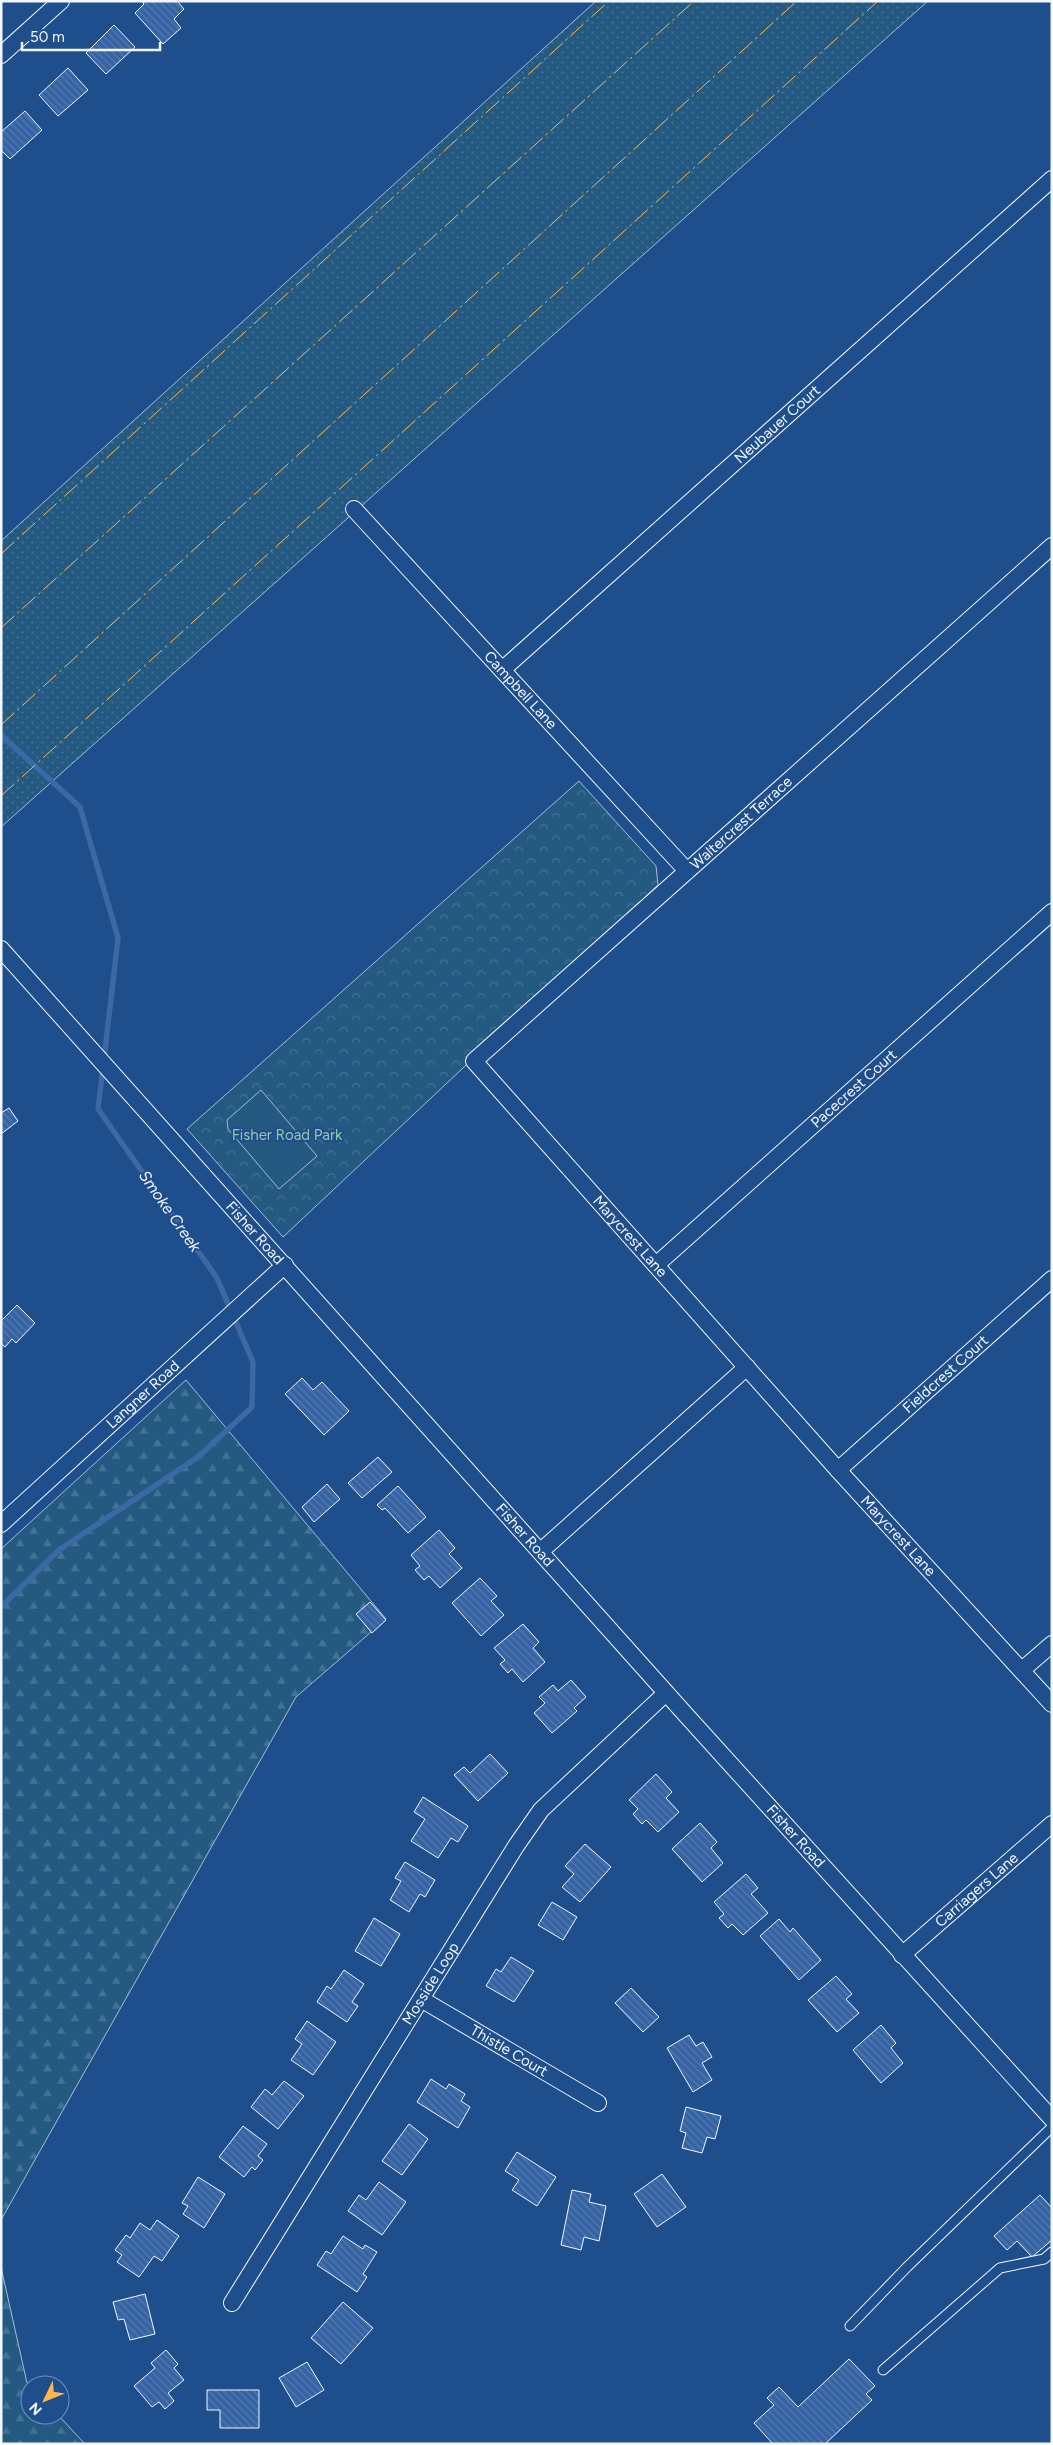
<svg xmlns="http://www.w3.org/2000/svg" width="1053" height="2445" font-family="Figtree,sans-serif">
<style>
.grass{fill:url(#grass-dots);stroke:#a8bbd7}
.forest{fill:url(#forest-firs);stroke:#a8bbd7}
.park{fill:url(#park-crowns);stroke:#a8bbd7}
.pitch{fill:#245a82;stroke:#a8bbd7}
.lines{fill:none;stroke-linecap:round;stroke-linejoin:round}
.stream{stroke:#3b69a3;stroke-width:5.5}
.building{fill:url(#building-back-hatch);stroke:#f2f6ff}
.lane-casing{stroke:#f2f6ff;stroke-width:11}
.street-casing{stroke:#f2f6ff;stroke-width:18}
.lane{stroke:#1f4e8c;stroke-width:9}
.street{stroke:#1f4e8c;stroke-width:16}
.power{stroke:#ffb74d;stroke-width:1;stroke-dasharray:18 4 2.5 4;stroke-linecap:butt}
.labels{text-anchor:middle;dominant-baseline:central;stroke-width:4;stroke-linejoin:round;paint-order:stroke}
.street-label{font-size:15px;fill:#f2f6ff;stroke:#1f4e8c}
.park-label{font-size:15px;fill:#97c8a6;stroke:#1f4e8c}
.water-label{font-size:16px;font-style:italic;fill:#f2f6ff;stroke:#1f4e8c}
</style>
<defs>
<pattern id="grass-dots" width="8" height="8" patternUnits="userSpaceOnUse" patternTransform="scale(1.25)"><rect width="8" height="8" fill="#245a82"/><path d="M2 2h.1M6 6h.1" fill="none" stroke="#447295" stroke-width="1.8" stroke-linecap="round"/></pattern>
<pattern id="forest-firs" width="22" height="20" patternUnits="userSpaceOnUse" patternTransform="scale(1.25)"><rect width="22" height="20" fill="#245a82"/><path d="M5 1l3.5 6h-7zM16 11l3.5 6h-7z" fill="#447295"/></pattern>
<pattern id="park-crowns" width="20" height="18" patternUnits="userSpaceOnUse" patternTransform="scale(1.25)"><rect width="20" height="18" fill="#245a82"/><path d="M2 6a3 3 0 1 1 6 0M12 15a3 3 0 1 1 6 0" fill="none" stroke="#447295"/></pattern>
<pattern id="building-back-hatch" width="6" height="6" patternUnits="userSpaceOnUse" patternTransform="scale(1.25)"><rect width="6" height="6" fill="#3563a3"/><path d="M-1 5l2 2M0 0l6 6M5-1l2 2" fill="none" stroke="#537ab1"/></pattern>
</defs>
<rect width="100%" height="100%" fill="#1f4e8c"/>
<polygon class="grass" points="596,1 928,1 1,827 1,541"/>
<g class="forest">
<polygon points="186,1380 386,1619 296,1697 1,2220 1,1549"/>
<polygon points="1,2267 27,2383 30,2385 30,2415 58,2415 85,2444 1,2444"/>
</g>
<polygon class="park" points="579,781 656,866 658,885 283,1237 187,1129"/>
<polygon class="pitch" points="261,1090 317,1156 279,1189 228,1129 227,1120"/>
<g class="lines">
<g class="stream">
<polyline points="1,735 80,807 118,938 104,1059"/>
<polyline points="1,1607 59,1550 198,1457 252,1407 253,1362 217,1278 98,1109 103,1068"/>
</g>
</g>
<g class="building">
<polygon points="142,1 177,1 184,9 174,19 181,28 163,44 135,13 144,4"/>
<polygon points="114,25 135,47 106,74 86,53"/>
<polygon points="68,68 88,90 58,116 39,95"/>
<polygon points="25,111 42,130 10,159 1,150 1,132"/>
<polygon points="9,1108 18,1121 1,1134 1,1113"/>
<polygon points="17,1305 35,1323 16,1343 12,1339 5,1347 1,1344 1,1321"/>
<polygon points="302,1378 313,1390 322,1382 349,1411 324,1435 285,1394"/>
<polygon points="378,1457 392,1472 362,1498 348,1483"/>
<polygon points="327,1484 340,1499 314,1522 302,1507"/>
<polygon points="398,1486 426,1517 408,1533 385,1508 382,1510 377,1505"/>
<polygon points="439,1530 455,1548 449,1554 462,1568 440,1588 429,1576 424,1580 415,1570 420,1566 411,1555"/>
<polygon points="480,1578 497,1596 491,1601 504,1615 481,1636 452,1603"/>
<polygon points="370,1602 386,1620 372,1633 356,1614"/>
<polygon points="523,1624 539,1642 533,1648 545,1662 523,1682 512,1669 508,1673 500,1664 505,1660 494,1648"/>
<polygon points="571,1680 586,1697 574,1708 577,1711 552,1733 534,1713 545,1703 539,1697 553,1685 558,1691"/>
<polygon points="490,1754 508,1773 478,1801 454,1775 464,1767 470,1773"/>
<polygon points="656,1774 672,1792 666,1798 679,1812 658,1832 646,1820 642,1824 633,1814 638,1809 629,1800"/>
<polygon points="423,1797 468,1826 458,1842 451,1838 438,1858 411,1841 425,1819 414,1812"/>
<polygon points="700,1823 717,1842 711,1848 723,1863 702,1882 672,1849"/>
<polygon points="585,1844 611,1867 580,1902 562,1887 574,1874 565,1866"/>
<polygon points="405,1862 435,1880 425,1897 420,1894 409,1912 390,1900 401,1881 395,1878"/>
<polygon points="746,1874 758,1888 751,1894 768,1913 743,1935 732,1924 728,1928 719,1918 724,1914 714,1902"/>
<polygon points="552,1902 577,1917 563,1940 538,1925"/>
<polygon points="374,1918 400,1934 381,1966 355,1951"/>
<polygon points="779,1919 790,1932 793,1928 821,1960 799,1980 760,1936"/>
<polygon points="511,1957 534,1971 514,2002 486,1986 496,1969 501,1972"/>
<polygon points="344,1970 364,1984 352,2002 358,2006 347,2022 317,2002 327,1986 331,1989"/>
<polygon points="836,1976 852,1994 846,1999 859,2013 837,2032 808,2000"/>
<polygon points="631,1988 659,2017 643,2032 615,2003"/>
<polygon points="307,2021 336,2042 313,2075 291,2060 302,2044 295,2039"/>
<polygon points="881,2025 896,2043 891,2048 903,2063 881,2083 853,2050"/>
<polygon points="689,2035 696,2046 703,2042 712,2057 702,2063 712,2080 693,2092 667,2048"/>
<polygon points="431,2079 446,2089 449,2084 465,2094 461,2101 470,2107 458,2128 417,2102"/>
<polygon points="284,2081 304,2096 278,2129 251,2107 265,2089 272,2095"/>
<polygon points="686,2107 721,2116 715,2139 707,2137 702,2153 682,2148 686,2133 680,2131"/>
<polygon points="409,2124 428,2139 402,2175 382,2161"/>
<polygon points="243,2126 267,2144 258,2156 263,2160 255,2170 252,2167 244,2177 219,2157"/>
<polygon points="517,2152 556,2177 537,2206 512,2190 519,2180 505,2171"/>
<polygon points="662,2174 686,2207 657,2227 634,2194"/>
<polygon points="198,2177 225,2194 204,2228 183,2214 188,2206 182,2203"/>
<polygon points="379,2182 406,2202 382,2235 348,2211 359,2195 366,2200"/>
<polygon points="572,2190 591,2194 589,2202 606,2206 599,2241 584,2237 581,2250 561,2245"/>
<polygon points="1040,2195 1052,2208 1052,2240 1032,2257 1017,2241 1007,2250 994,2236"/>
<polygon points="157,2220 179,2236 162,2261 154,2256 139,2277 117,2262 122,2255 115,2250 126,2235 130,2238 140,2223 150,2230"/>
<polygon points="343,2236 363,2249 365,2245 377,2252 363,2274 367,2277 357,2292 317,2265 326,2251 331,2254"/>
<polygon points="145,2294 155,2334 130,2340 124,2319 118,2320 113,2302"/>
<polygon points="343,2302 373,2328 341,2364 311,2338"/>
<polygon points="166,2350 178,2364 174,2368 184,2380 168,2393 174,2401 165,2409 159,2402 152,2407 134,2386 155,2368 151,2363"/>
<polygon points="849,2359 875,2386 866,2394 872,2400 825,2444 773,2444 754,2423 774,2405 767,2398 779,2387 798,2407"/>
<polygon points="307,2362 324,2390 296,2407 279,2378"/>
<polygon points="207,2390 259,2390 259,2428 220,2428 220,2410 207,2410"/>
</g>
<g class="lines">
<g class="lane-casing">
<g id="lane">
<polyline points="850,2326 907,2267 1052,2127"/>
<polyline points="883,2370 1000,2268 1044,2259 1052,2252"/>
</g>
</g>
<g class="street-casing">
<g id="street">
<polyline points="1,55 61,1"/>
<path id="s1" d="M354,509L687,871"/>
<path id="s2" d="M1052,546L474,1061L838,1470L1052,1704"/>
<path id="s3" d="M502,670L1052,179"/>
<path id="s4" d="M1,949L686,1715L1052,2119"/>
<path id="s5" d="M656,1265L1052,912"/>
<path id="s6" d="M838,1470L1052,1279"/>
<path id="s7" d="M1,1524L285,1265"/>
<polyline points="541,1551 747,1367"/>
<polyline points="1022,1670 1052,1644"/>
<path id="s8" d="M902,1955L1052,1824"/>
<path id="s9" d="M421,1999L598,2103"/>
<path id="s10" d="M232,2303L516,1846L541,1810L666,1693"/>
</g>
</g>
<use href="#lane" class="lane"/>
<use href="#street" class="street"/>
<g class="power">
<polyline points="1,554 609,1"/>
<polyline points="1,628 694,1"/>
<polyline points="1,725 797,1"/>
<polyline points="1,796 878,1"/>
</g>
</g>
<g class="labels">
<g class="street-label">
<text stroke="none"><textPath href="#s3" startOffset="369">Neubauer Court</textPath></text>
<text stroke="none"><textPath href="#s1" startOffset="246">Campbell Lane</textPath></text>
<text transform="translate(741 823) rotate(-42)">Waltercrest Terrace</text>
<text stroke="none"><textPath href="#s5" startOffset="265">Pacecrest Court</textPath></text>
<text stroke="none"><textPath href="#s4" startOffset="381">Fisher Road</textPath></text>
<text stroke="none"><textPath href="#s2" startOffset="1009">Marycrest Lane</textPath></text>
<text stroke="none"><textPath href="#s6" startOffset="144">Fieldcrest Court</textPath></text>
<text stroke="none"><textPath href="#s7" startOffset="192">Langner Road</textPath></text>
<text stroke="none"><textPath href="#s4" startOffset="786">Fisher Road</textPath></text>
<text stroke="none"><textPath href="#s2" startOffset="1411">Marycrest Lane</textPath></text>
<text stroke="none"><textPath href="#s4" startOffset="1191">Fisher Road</textPath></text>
<text stroke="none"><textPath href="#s8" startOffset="99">Carriagers Lane</textPath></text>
<text stroke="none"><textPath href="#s10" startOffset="376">Mosside Loop</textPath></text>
<text stroke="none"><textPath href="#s9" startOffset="102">Thistle Court</textPath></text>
</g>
<g class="park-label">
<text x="287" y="1135">Fisher Road Park</text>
</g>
<g class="water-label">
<text transform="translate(170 1211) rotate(55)">Smoke Creek</text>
</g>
</g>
<rect width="1053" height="2445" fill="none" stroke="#f2f6ff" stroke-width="5"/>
<g transform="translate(45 2400) rotate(227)"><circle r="24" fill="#1f4e8c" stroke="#7391ba"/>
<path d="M0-4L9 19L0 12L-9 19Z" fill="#ffb74d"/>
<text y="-8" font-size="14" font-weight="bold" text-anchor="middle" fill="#f2f6ff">N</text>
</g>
<path d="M22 42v8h138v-8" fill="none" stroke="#f2f6ff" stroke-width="2.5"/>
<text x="30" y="42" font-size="15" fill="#f2f6ff" stroke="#1f4e8c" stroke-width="4" paint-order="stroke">50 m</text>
</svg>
